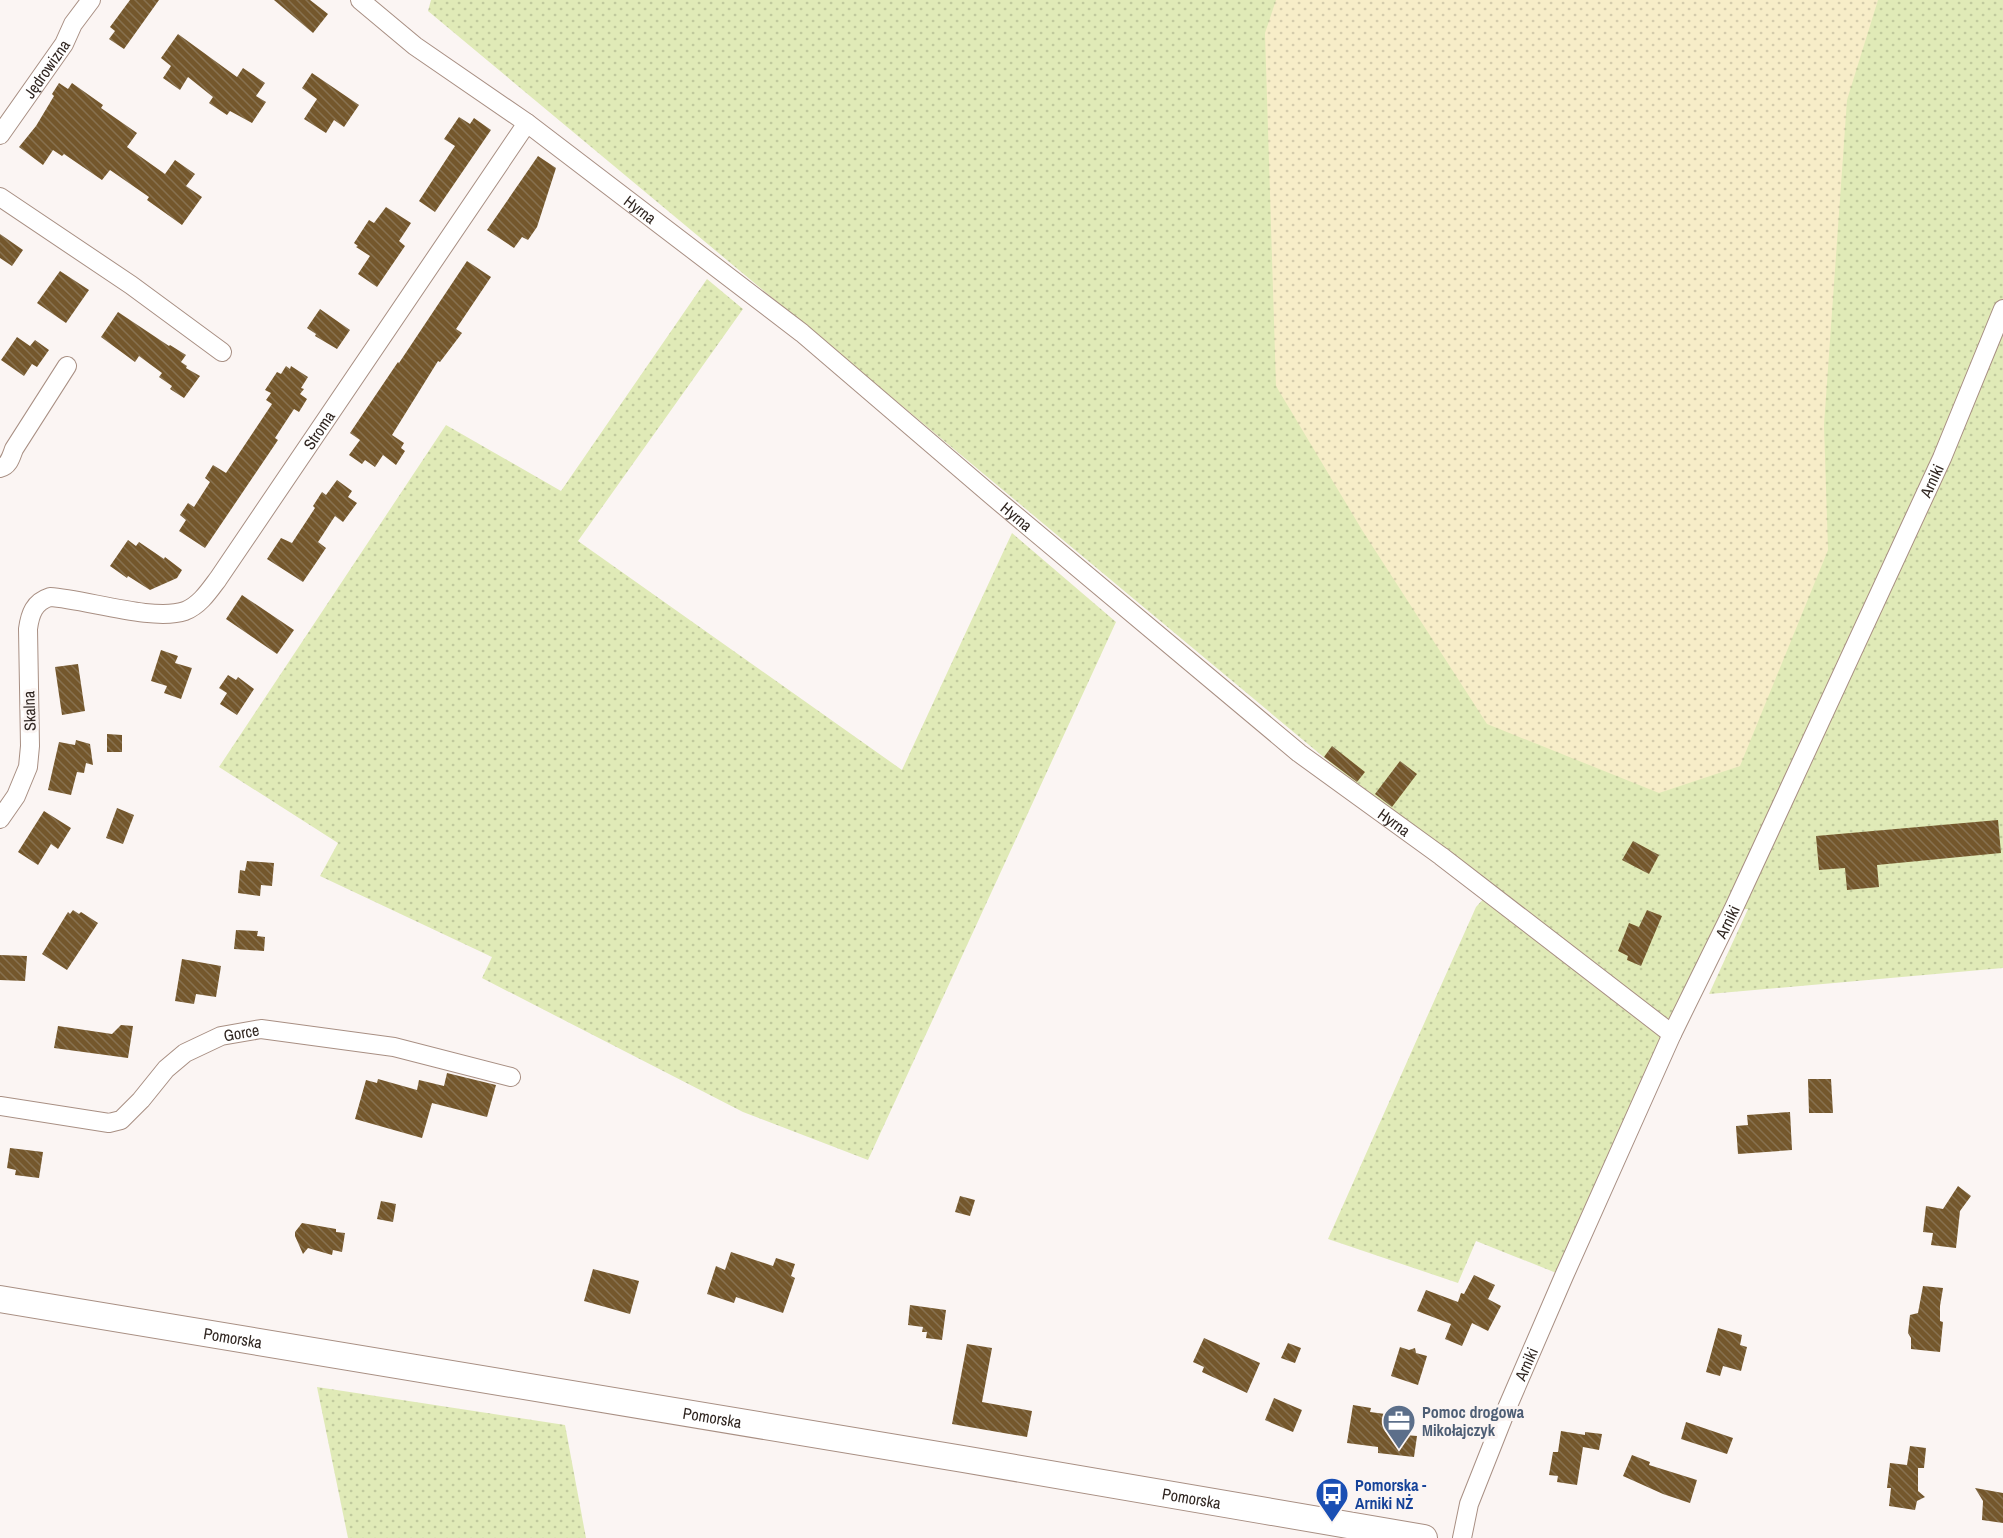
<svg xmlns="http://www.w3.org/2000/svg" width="2003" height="1538" font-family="'Archivo Narrow',sans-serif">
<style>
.grass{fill:url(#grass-dots)}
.sand{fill:url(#sand-dots)}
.building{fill:url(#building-back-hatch)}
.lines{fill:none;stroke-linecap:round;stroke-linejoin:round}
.street-casing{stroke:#a88f83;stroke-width:20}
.secondary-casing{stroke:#a88f83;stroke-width:28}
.street{stroke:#fff;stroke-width:18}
.secondary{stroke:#fff;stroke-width:26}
.labels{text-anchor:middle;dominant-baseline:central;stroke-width:6;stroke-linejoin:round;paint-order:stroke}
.street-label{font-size:16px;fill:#302621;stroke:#fbf5f3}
.service-label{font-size:16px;font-weight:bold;fill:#4e5e75;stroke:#fbf5f3;text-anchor:start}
.transit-label{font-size:16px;font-weight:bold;fill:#164399;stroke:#fbf5f3;text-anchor:start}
</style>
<defs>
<pattern id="grass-dots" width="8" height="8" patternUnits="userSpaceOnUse" patternTransform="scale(1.5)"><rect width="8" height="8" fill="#e0eab7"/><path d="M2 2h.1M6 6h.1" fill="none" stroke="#c0c99d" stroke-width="1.8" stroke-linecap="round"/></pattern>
<pattern id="sand-dots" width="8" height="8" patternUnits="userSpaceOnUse" patternTransform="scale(1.5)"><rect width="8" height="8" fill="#f7edc8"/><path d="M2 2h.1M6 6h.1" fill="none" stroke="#d4cbac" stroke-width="1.8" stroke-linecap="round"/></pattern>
<pattern id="building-back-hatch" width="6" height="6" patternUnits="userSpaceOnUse" patternTransform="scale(1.5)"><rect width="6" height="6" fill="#74572c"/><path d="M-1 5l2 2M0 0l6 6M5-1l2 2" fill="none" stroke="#877150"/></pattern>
</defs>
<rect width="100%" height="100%" fill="#fbf5f3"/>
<g class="grass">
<polygon points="431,0 2003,0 2003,968 1709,994 1748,909 1733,910 1564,1276 1476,1241 1458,1283 1328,1239 1476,907 1488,894 428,11"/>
<polygon points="707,279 743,309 578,541 902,770 1012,533 1116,622 868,1160 743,1112 482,978 492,957 320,876 338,843 219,767 446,425 561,491"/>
<polygon points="317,1387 565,1425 586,1538 348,1538"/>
</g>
<polygon class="sand" points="1276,0 1878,0 1847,100 1824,425 1828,550 1740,766 1659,793 1487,724 1362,530 1276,386 1265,33"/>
<g class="building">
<polygon points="130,0 159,0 124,49 109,39 115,31 110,27"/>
<polygon points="274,0 310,0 328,14 313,33"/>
<polygon points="178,34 237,77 243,68 265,83 256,96 266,102 252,123 230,111 227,115 209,103 213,97 188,77 180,90 163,78 171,66 161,58"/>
<polygon points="312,73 359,105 344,127 334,120 326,133 304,119 317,99 302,88"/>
<polygon points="59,83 68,89 72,83 103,105 101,108 137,133 127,147 165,174 175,160 195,174 186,186 202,197 182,225 147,200 149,197 110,170 102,180 64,154 62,156 53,150 43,165 19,147 36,126 54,96 52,94"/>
<polygon points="459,117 470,124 474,118 491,130 435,212 419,201 455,146 444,139"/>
<polygon points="538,156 556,168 537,227 528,240 522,237 514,248 487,230"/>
<polygon points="386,207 411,223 399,241 405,246 377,287 358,274 370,256 356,247 358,246 354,243 369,220 374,223"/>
<polygon points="0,234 23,250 12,266 0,258"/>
<polygon points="467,261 491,277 456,329 462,333 440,362 438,361 392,435 404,443 401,448 405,451 396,465 383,455 375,467 365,460 362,464 349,455 360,440 350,433 398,362 399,363"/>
<polygon points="60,271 89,290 66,323 37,303"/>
<polygon points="320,309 350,330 337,349 315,336 316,334 307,328"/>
<polygon points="118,312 169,346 170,345 186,355 181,362 187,366 186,368 200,376 184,398 170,389 172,386 159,377 162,373 139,356 135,362 101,337"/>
<polygon points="17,337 30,346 35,340 49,350 37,367 32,364 24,376 1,360"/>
<polygon points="286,366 290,369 291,366 308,377 301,388 304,389 300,394 307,399 299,412 294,409 275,438 278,440 205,548 179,531 186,520 180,515 188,503 194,507 210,482 205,478 213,465 226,473 272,404 266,400 271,393 265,390 277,372 281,374"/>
<polygon points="337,480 352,491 348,497 357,503 343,522 335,516 318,542 326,548 303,582 267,559 281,538 292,543 315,508 313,506 322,492 326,495"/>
<polygon points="128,540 136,546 139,542 164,559 165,557 182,570 177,578 150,590 128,576 127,578 110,566"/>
<polygon points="242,595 294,630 277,654 226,619"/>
<polygon points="161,650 178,656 175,663 192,668 181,699 164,693 167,686 151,681"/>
<polygon points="78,664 85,711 62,715 55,667"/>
<polygon points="228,675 236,680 238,677 254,689 237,715 220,704 227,693 219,688"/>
<polygon points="107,734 122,735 122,752 107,752"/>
<polygon points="76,740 90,744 93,765 86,763 84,773 77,772 71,795 48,790 59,742 75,745"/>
<polygon points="1332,746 1365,772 1357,782 1324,757"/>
<polygon points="1400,761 1417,774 1392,807 1375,794"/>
<polygon points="117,808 134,815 123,844 106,838"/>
<polygon points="44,811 71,828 58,849 51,844 38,865 18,852"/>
<polygon points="1998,820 2001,853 1877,865 1879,887 1847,890 1845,868 1819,870 1816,836"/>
<polygon points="1633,841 1659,855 1649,874 1622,860"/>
<polygon points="247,861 274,863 272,886 261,885 260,896 238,893 240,870 245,871"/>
<polygon points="73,910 79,914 81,912 98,923 67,970 42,954 68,912 70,914"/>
<polygon points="1647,910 1662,916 1641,966 1627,960 1628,956 1618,951 1629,923 1639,927"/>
<polygon points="236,930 258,931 257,936 265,937 264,951 234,949"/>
<polygon points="0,955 27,956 25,981 0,980"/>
<polygon points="182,959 221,966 216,997 196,994 194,1004 175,1001"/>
<polygon points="121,1025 133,1026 128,1058 54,1048 58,1026 112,1034"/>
<polygon points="447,1073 496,1085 487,1117 432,1103 422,1138 355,1119 366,1080 377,1083 378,1079 417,1090 419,1080 444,1086"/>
<polygon points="1808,1079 1831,1079 1833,1113 1809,1113"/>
<polygon points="1790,1112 1792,1150 1738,1154 1736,1126 1748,1125 1747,1115"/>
<polygon points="10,1148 43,1152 39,1178 15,1175 16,1170 7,1168"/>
<polygon points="1958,1186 1971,1196 1960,1211 1956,1248 1931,1245 1933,1233 1923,1232 1926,1206 1943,1209"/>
<polygon points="960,1196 975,1200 970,1216 955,1212"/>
<polygon points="381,1201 396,1204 393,1222 377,1219"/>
<polygon points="302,1223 336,1229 336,1232 345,1233 342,1252 333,1250 332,1255 308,1248 303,1254 295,1236 295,1232"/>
<polygon points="731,1252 773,1266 776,1258 795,1264 791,1276 795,1278 783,1313 736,1297 734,1303 707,1294 716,1266 725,1270"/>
<polygon points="593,1269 639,1281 630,1314 584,1301"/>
<polygon points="1474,1275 1495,1285 1488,1299 1501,1306 1488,1331 1472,1323 1462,1346 1445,1339 1451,1324 1417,1311 1426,1290 1458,1302 1461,1293 1464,1294"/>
<polygon points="1923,1286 1943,1288 1940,1306 1940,1321 1943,1322 1940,1352 1911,1349 1911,1338 1908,1333 1910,1315 1918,1313"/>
<polygon points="910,1305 946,1310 942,1340 926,1338 927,1332 922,1332 923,1327 908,1325"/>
<polygon points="1718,1328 1742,1335 1740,1345 1747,1347 1741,1371 1723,1366 1720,1376 1706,1372"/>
<polygon points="1204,1338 1260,1363 1247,1393 1202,1372 1204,1367 1193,1362"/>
<polygon points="1288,1343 1301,1348 1295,1363 1281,1358"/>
<polygon points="967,1344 992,1348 982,1402 1032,1411 1027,1437 952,1424"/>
<polygon points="1400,1347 1409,1350 1415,1348 1416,1353 1427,1356 1418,1385 1391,1376"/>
<polygon points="1274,1398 1302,1410 1293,1432 1265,1420"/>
<polygon points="1353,1405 1371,1408 1370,1412 1408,1417 1405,1435 1417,1436 1414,1457 1378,1453 1378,1447 1347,1443"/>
<polygon points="1686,1422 1733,1438 1727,1454 1681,1439"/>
<polygon points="1561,1431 1585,1435 1585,1432 1602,1434 1599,1450 1583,1447 1577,1485 1557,1482 1558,1476 1549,1475 1553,1452 1558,1452"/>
<polygon points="1910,1446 1926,1448 1924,1468 1918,1468 1918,1491 1925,1497 1917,1501 1915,1510 1889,1506 1891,1488 1887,1488 1890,1463 1907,1465"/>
<polygon points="1632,1455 1650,1462 1649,1465 1697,1480 1690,1503 1663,1494 1623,1476"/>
<polygon points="1975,1488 2003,1493 2003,1523 1982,1520 1983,1501"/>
</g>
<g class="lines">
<g class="street-casing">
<g id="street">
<path id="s1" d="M360,0L415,46L527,123L802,333L991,495L1299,753L1441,856L1672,1034"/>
<path id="s2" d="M0,135L64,44L73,24L91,0"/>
<polyline points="0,197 131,285 222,352"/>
<path d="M0,468C9,466 11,457 14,449L67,366"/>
<path id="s3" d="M0,819L16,796L28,767L30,746L28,629C30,614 34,602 50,597C85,599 153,622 185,611C200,605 209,591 218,579L527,123"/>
<path id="s4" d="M0,1106L109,1123L121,1120L141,1100L166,1069L185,1053L221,1036L261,1029L394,1047L511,1077"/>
<path id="s5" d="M1462,1538L1469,1504L1507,1408L1564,1276L1672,1034L1733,910L1942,458L2003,309"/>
</g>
</g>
<g class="secondary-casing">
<g id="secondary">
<path id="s6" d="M0,1299L963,1459L1424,1538"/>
</g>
</g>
<use href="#street" class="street"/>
<use href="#secondary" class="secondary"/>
</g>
<defs>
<g id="office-pin" transform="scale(1.725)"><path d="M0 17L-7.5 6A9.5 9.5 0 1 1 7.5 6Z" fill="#5c6f8a" stroke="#fbf5f3"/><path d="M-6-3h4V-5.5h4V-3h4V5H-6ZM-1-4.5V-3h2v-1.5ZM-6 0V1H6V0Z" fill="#fff"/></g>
<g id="bus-pin" transform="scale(1.725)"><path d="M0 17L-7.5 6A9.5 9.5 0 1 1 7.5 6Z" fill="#1a4fb4" stroke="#fbf5f3"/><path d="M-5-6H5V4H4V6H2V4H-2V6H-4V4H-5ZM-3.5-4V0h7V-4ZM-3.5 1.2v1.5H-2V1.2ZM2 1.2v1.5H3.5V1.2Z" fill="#fff"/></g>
</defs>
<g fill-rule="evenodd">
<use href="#office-pin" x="1399" y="1421"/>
<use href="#bus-pin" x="1332" y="1494"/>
</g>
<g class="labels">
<g class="street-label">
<text stroke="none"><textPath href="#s2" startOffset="81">Jędrowizna</textPath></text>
<text stroke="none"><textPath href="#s1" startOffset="350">Hyrna</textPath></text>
<text stroke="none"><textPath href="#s3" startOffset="602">Stroma</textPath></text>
<text stroke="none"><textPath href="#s5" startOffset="1158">Arniki</textPath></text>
<text stroke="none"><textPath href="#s1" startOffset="836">Hyrna</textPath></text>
<text transform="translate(29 711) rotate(-92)">Skalna</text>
<text stroke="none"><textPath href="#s1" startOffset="1322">Hyrna</textPath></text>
<text stroke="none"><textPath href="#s5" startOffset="672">Arniki</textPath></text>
<text stroke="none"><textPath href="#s4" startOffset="276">Gorce</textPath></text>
<text stroke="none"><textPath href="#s6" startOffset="236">Pomorska</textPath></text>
<text stroke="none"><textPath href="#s5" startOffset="186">Arniki</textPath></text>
<text stroke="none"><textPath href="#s6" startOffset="722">Pomorska</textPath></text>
<text stroke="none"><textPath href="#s6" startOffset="1208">Pomorska</textPath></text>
</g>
<g class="service-label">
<text x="1422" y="1412">Pomoc drogowa<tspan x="1422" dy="18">Mikołajczyk</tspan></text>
</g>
<g class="transit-label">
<text x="1355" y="1485">Pomorska -<tspan x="1355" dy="18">Arniki NŻ</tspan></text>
</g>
</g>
</svg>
